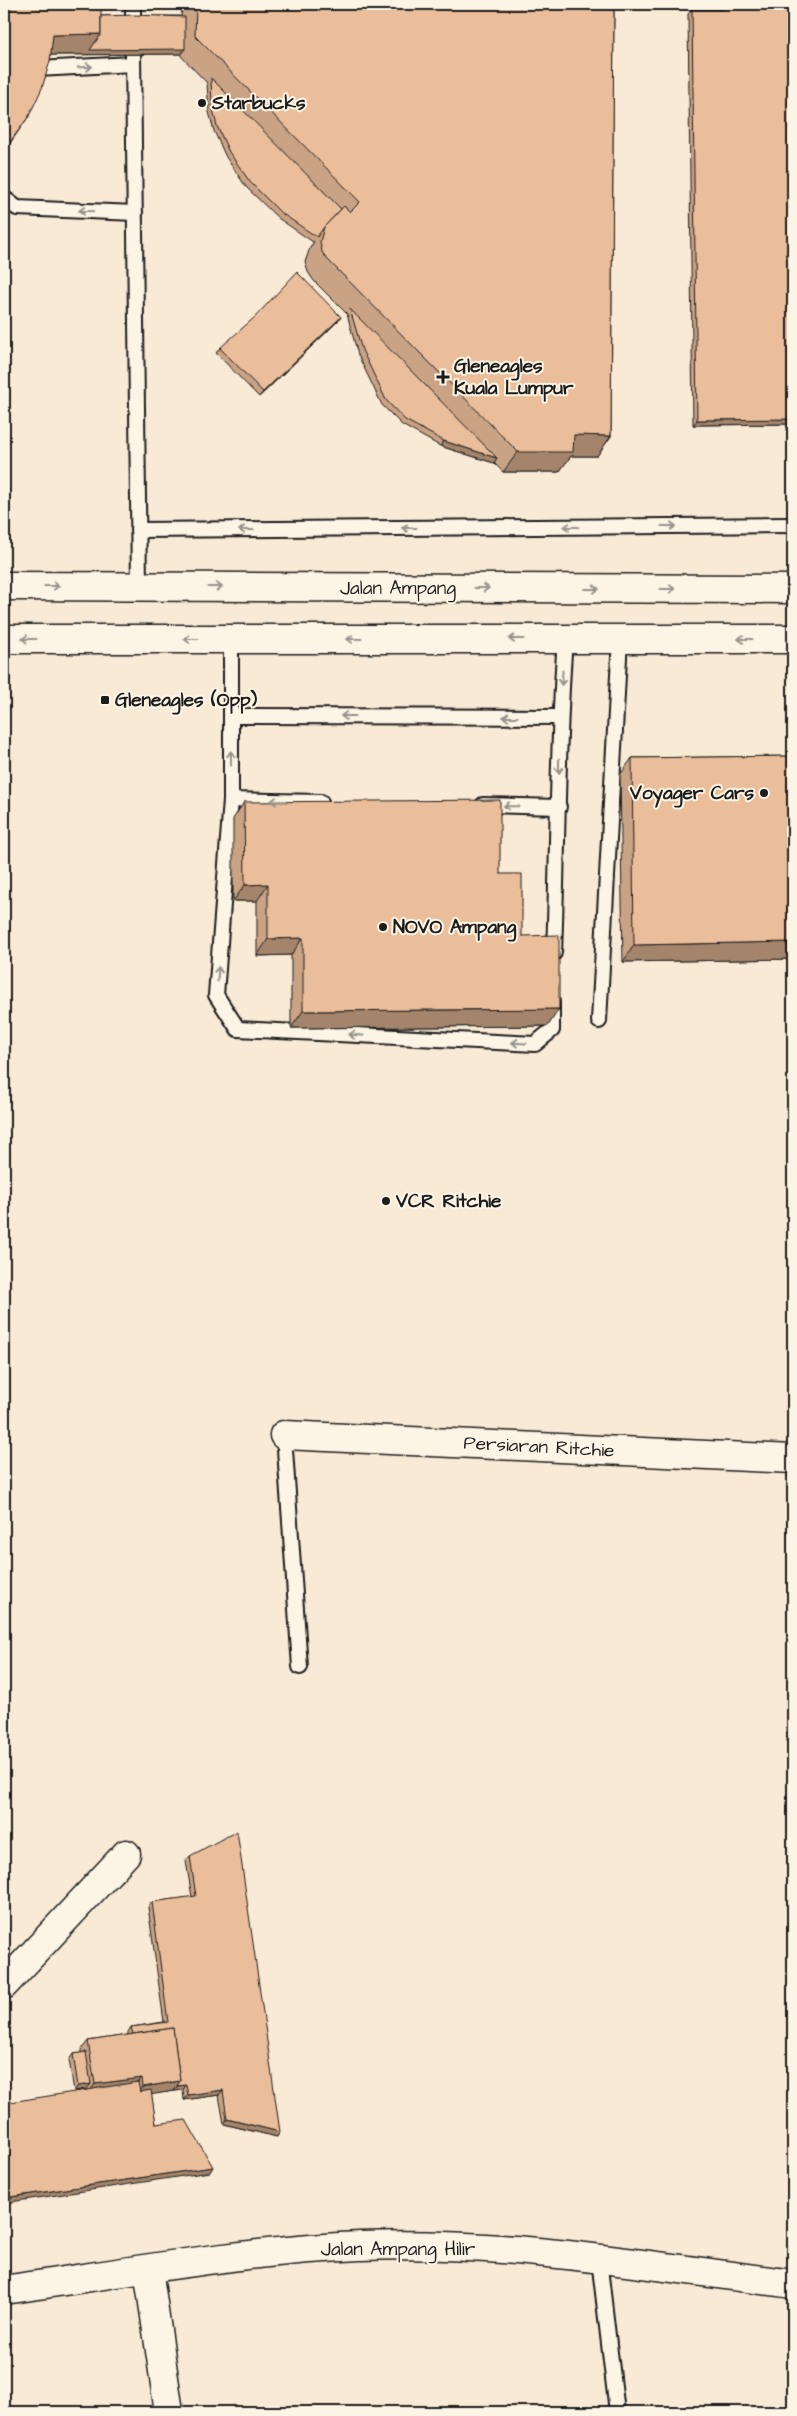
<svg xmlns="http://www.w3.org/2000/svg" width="797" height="2416" font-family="'Architects Daughter',sans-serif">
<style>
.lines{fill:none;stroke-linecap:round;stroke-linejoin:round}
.service-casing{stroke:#1c1c1c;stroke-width:18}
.minor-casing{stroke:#1c1c1c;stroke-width:31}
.tertiary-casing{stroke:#1c1c1c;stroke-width:31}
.secondary-casing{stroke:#1c1c1c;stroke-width:31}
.service{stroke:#fcf5e5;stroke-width:14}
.minor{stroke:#fcf5e5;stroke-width:28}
.tertiary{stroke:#fcf5e5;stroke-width:28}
.secondary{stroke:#fcf5e5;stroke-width:28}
.wall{fill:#caa385;stroke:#1c1c1c}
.shaded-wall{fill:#a4856c;stroke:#1c1c1c}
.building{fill:#ebbe9b;stroke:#1c1c1c}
.oneway{stroke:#97938b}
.poi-dot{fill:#1c1c1c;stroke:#fcf5e5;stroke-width:2}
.labels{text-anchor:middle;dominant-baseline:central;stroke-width:4;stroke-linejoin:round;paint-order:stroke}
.poi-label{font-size:19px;font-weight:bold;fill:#1c1c1c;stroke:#fcf5e5;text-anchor:start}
.street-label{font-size:19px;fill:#1c1c1c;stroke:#fcf5e5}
</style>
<rect width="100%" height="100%" fill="#f9ead6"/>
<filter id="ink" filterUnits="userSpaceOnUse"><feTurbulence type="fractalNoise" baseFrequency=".02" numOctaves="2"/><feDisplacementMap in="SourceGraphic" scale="10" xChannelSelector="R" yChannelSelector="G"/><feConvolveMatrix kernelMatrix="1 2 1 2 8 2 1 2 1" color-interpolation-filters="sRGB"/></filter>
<g filter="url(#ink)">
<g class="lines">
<g class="service-casing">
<g id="service">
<polyline points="133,4 133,20"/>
<polyline points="133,54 139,587"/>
<polyline points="37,69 133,64"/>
<polyline points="4,198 17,208 135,213"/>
<polyline points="138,530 793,525"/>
<polyline points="231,639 231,800 216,995 238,1029 535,1044 552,1030 552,1002"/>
<polyline points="232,716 559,717"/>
<polyline points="231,800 321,802"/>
<polyline points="483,805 559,807"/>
<path d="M554,953C558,848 557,743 565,639"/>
<polyline points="599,1021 620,639"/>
<polyline points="284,1435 300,1667"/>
<polyline points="599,2259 617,2412"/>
</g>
</g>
<g class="minor-casing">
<g id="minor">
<polyline points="284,1435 793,1459"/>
<polyline points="4,1985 126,1854"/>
<polyline points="148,2269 169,2412"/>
</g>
</g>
<g class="tertiary-casing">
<path id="tertiary" d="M4,2290C122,2273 241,2251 360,2246C505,2240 650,2266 793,2284"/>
</g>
<g class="secondary-casing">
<g id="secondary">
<polyline points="4,586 793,589"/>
<polyline points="4,639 793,639"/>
</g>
</g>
<use href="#service" class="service"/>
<use href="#minor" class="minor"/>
<use href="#tertiary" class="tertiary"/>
<use href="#secondary" class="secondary"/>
</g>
<g class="wall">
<polygon points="185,4 614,4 611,436 597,456 571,456 559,472 503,472 494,463 440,446 402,425 382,405 358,355 347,314 314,281 308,272 305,262 310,248 314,241 313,242 278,218 246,187 226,157 214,131 209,112 207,83 181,56 181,54 50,55 101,16 181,16 182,9"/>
<polygon points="720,4 793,4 793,424 693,425 688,14 692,9 720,9"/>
<polygon points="341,317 337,322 259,397 216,353 220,348"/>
<polygon points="793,756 793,959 623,962 620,775 632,758"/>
<polygon points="244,802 500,874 522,936 548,1026 291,1028 291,955 257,956 257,901 233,901 233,819"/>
<polygon points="190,1856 277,2137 224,2124 219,2095 184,2100 183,2090 151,2094 156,2124 210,2172 87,2089 74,2091 69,2060 73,2054 81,2053 81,2050 88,2041 128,2035 128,2032 131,2027 164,2022 148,1907 152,1902 192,1897 186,1861"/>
</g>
<g class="shaded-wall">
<polygon points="101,34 185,49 181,54 39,55 53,35"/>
<polygon points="29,116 4,152 4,148"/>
<polygon points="341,317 337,322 259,397 263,392"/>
<polygon points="793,419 793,424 693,425 697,420"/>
<polygon points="574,435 611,436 597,456 571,456 559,472 503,472 518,452"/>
<polygon points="444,441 497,458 494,463 440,446"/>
<polygon points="268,884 257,901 233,901 245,885"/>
<polygon points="303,938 291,955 257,956 268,939"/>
<polygon points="793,942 793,959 623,962 634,945"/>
<polygon points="559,1009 548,1026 291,1028 303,1011"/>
<polygon points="142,2078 135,2087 88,2094 95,2084"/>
<polygon points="180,2081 174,2091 136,2097 143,2087"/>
<polygon points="91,2084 87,2089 74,2091 78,2086"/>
<polygon points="186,2085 183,2090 174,2091 177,2086"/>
<polygon points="223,2090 219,2095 184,2100 188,2095"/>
<polygon points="227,2119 280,2132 277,2137 224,2124"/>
<polygon points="213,2167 210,2172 4,2203 4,2198"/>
</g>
<g class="building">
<polygon points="4,4 101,4 101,34 53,35 50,61 42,88 29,116 10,142 4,148"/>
<polygon points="196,4 614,4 611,436 574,435 573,452 518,452 328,260 322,252 320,242 324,227 344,206 350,212 360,202 195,36"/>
<polygon points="724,4 793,4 793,419 697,420 692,9 724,9"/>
<polygon points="136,15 185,17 185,49 90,50 101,34 101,16"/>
<polygon points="211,78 341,209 324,227 317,237 281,213 250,182 229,152 217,126 212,106"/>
<polygon points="297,272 341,317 263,392 220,348 255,317"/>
<polygon points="350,309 497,458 444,441 405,420 386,400 362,350"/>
<polygon points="793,756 793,942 634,945 632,758"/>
<polygon points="500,800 500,874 522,874 522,936 559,935 559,1009 303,1011 303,938 268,939 268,884 245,885 244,802"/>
<polygon points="237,1831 280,2132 227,2119 223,2090 188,2095 186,2085 177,2086 180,2081 173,2028 133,2034 131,2027 168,2022 152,1902 196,1896 190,1856"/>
<polygon points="173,2028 180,2081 143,2087 142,2078 95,2084 88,2041"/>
<polygon points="86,2052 91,2084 78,2086 73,2054"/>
<polygon points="138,2082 140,2092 151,2090 156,2124 186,2120 213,2167 4,2198 4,2103"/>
</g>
<defs><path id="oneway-shaft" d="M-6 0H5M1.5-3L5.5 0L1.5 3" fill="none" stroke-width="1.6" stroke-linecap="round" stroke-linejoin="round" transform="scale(1.25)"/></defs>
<g class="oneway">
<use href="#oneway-shaft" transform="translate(85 67) rotate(-3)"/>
<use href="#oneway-shaft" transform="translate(86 211) rotate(-178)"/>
<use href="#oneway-shaft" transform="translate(669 526)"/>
<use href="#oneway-shaft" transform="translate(571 527) rotate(180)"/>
<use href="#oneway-shaft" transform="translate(409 528) rotate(180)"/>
<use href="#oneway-shaft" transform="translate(246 530) rotate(180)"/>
<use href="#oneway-shaft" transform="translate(52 586)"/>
<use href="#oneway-shaft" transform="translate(215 587)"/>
<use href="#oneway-shaft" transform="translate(482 588)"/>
<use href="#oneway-shaft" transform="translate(592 589)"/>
<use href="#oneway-shaft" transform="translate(668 589)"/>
<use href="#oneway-shaft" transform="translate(29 639) rotate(-180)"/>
<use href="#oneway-shaft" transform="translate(191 639) rotate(-180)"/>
<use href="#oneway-shaft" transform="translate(354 639) rotate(180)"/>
<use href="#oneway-shaft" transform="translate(516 639) rotate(180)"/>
<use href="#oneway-shaft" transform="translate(745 639) rotate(-180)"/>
<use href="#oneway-shaft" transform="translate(562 678) rotate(94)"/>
<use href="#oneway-shaft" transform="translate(348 716) rotate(-180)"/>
<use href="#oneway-shaft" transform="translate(510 717) rotate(-180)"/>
<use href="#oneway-shaft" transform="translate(231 758) rotate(-90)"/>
<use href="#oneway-shaft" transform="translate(559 766) rotate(90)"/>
<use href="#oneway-shaft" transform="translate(278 801) rotate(-179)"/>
<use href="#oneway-shaft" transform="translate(511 806) rotate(-179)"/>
<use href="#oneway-shaft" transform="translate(218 974) rotate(-86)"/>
<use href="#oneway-shaft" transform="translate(356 1035) rotate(-177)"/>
<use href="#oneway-shaft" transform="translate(519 1043) rotate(-177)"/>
</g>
</g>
<g class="poi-dot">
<circle cx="202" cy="103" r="5"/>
<path d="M440.5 369.5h5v5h5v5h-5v5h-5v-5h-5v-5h5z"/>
<rect x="100" y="695" width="10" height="10" rx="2.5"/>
<circle cx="764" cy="793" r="5"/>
<circle cx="383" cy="927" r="5"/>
<circle cx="386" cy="1201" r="5"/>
</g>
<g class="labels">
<g class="poi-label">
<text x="212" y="103">Starbucks</text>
<text x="454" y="366">Gleneagles<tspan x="454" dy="22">Kuala Lumpur</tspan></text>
<text x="115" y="700">Gleneagles (Opp)</text>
<text x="754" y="793" text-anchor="end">Voyager Cars</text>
<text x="393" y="927">NOVO Ampang</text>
<text x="396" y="1201">VCR Ritchie</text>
</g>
<g class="street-label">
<text x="398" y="588">Jalan Ampang</text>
<text transform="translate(539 1447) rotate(3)">Persiaran Ritchie</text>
<text x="398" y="2249">Jalan Ampang Hilir</text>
</g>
</g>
<rect width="797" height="2416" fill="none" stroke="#fcf5e5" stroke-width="20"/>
<rect x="10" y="10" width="777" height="2396" fill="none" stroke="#1c1c1c" stroke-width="2" filter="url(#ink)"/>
</svg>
